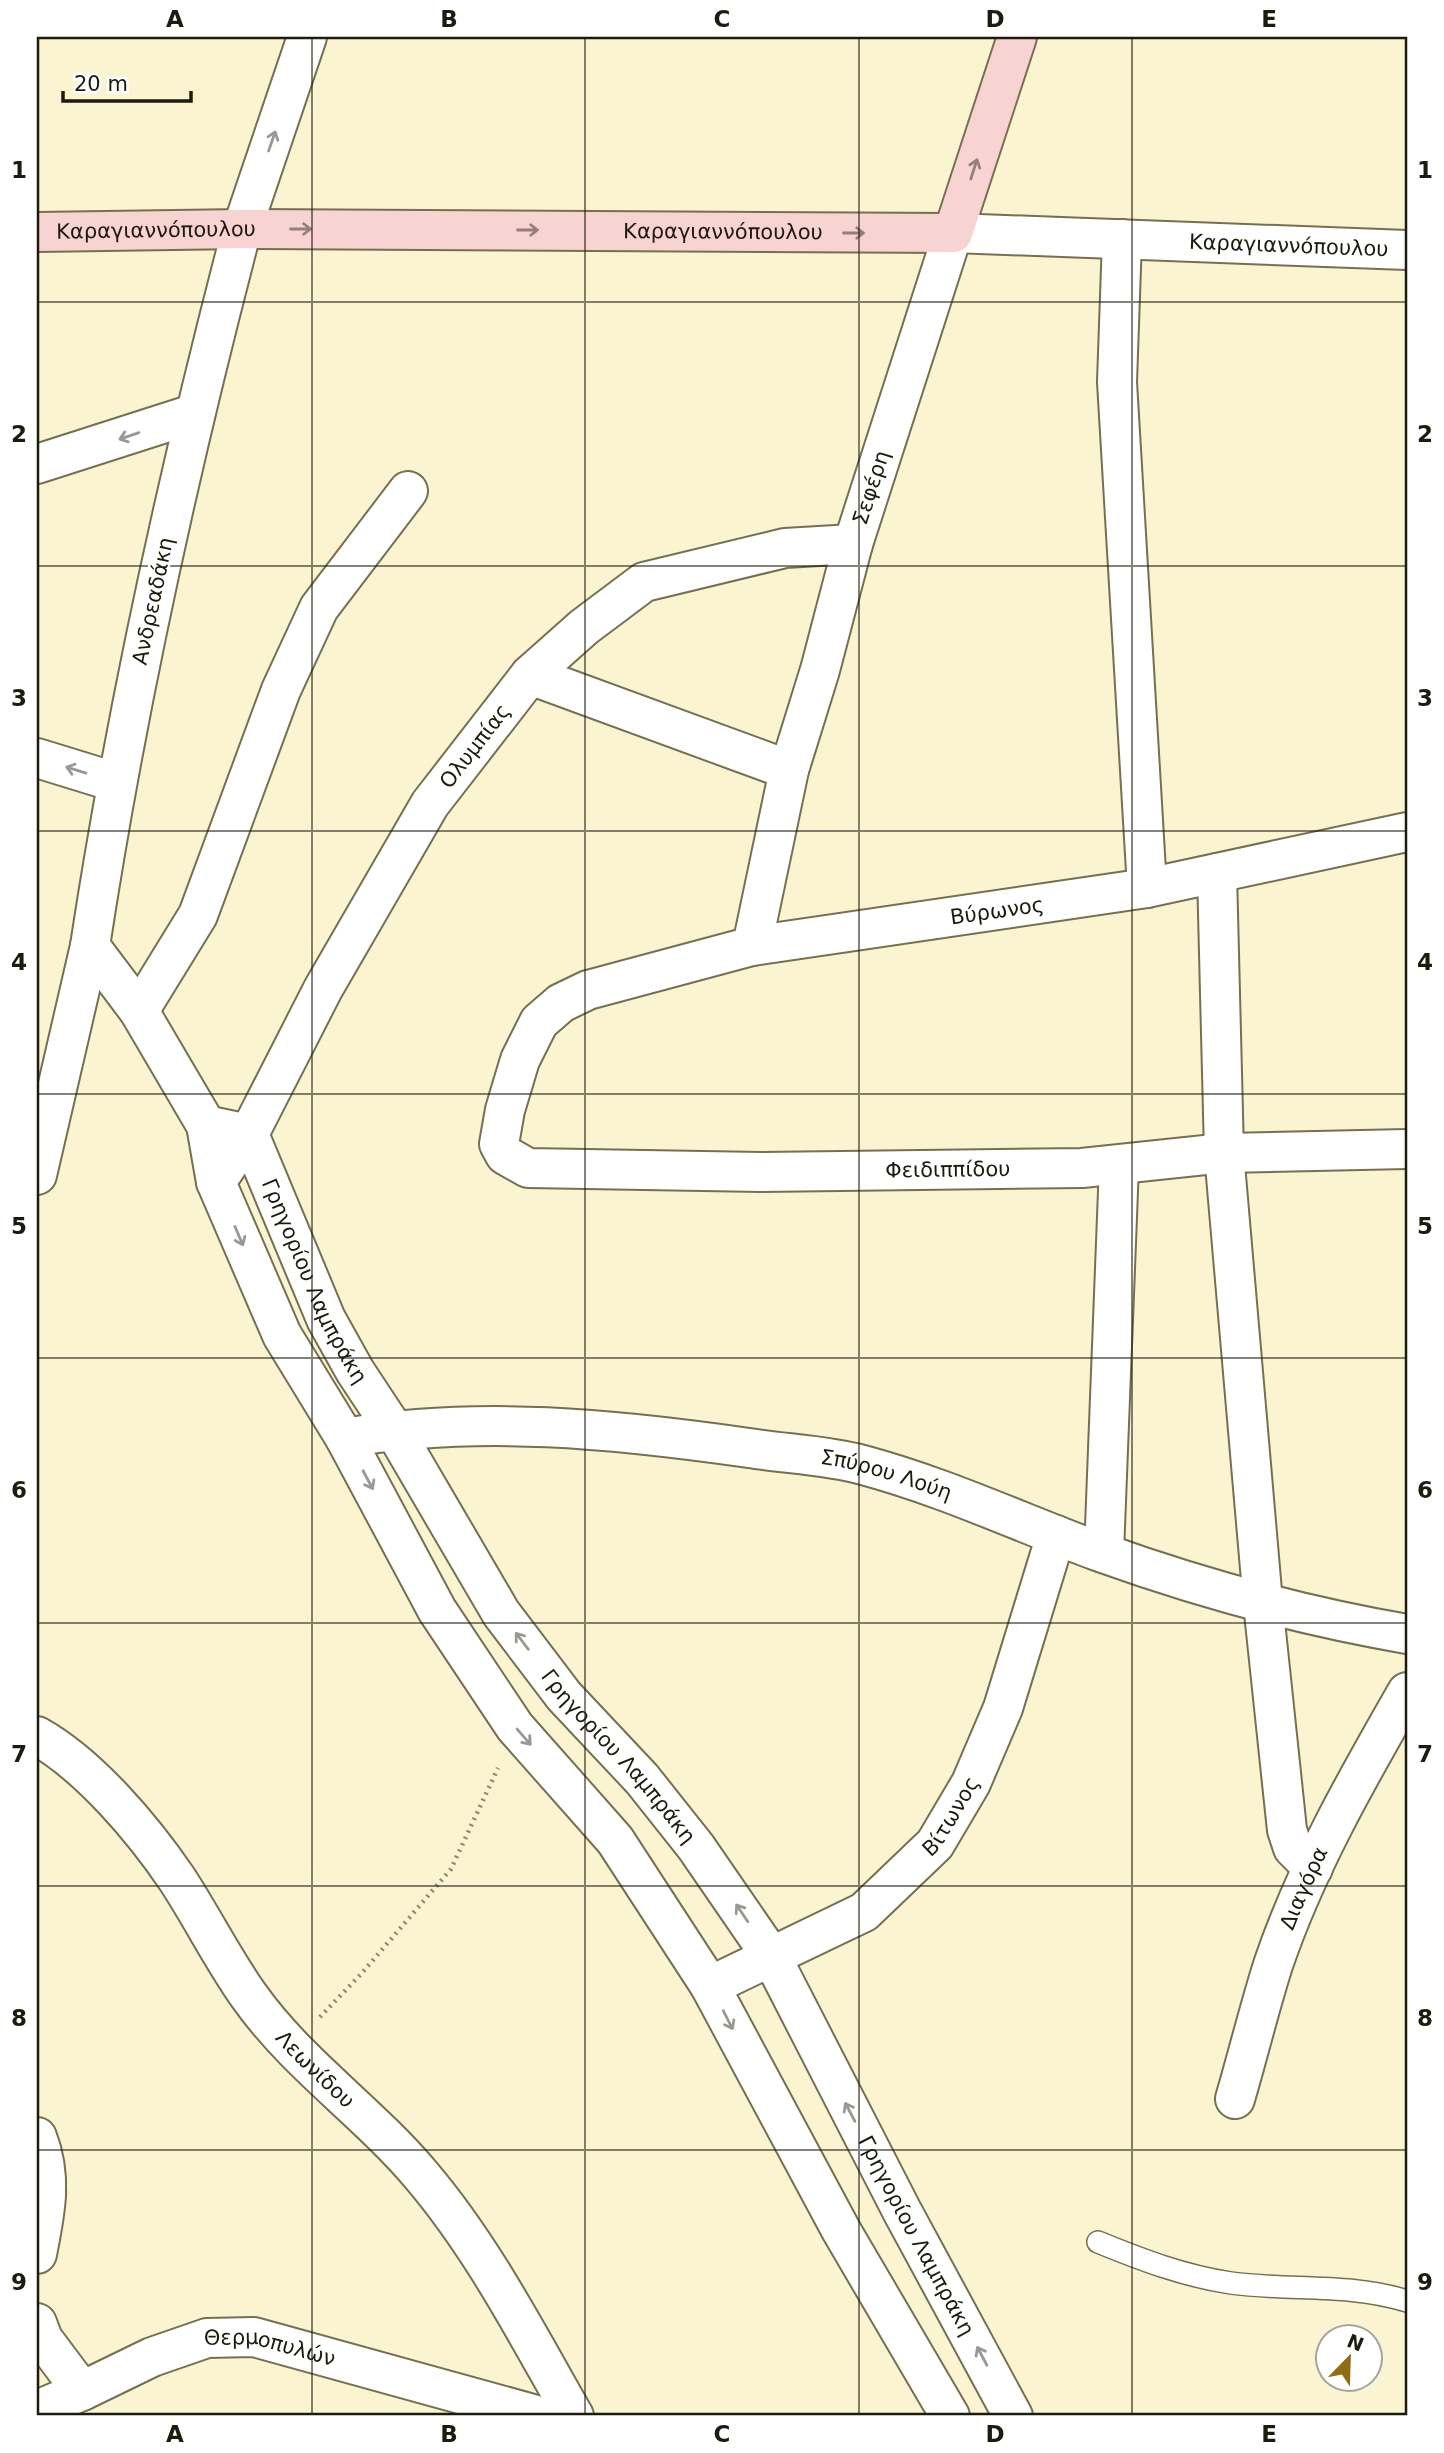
<svg xmlns="http://www.w3.org/2000/svg" width="1444" height="2453" font-family="'DejaVu Sans',sans-serif">
<style>
.lines{fill:none;stroke-linecap:round;stroke-linejoin:round}
.service-casing{stroke:#766f51;stroke-width:24}
.minor-casing{stroke:#766f51;stroke-width:42}
.tertiary-casing{stroke:#766f51;stroke-width:42}
.secondary-casing{stroke:#766f51;stroke-width:42}
.path{stroke:#8b876f;stroke-width:4.5;stroke-dasharray:2 5;stroke-linecap:butt}
.service{stroke:#fff;stroke-width:21}
.minor{stroke:#fff;stroke-width:38}
.tertiary{stroke:#fff;stroke-width:38}
.secondary{stroke:#f7d3d1;stroke-width:38}
.oneway{stroke:#999893}
.oneway2{stroke:#958079}
.grid{fill:none;stroke:#1d1b0e;stroke-width:2;stroke-opacity:0.55}
.labels{text-anchor:middle;dominant-baseline:central;stroke-width:5;stroke-linejoin:round;paint-order:stroke}
.street-label{font-size:21px;fill:#1d1b0e;stroke:#fff}
.neatline{fill:none;stroke:#1d1b0e;stroke-width:2.5}
.grid-label{font-size:23px;text-anchor:middle;font-weight:bold;fill:#1d1b0e}
</style>
<rect width="100%" height="100%" fill="#fbf4d1"/>
<g class="lines">
<g class="service-casing">
<path id="service" d="M1098,2242C1142,2260 1184,2276 1231,2283C1291,2291 1349,2283 1407,2301"/>
</g>
<g class="minor-casing">
<g id="minor">
<polyline points="242,229 307,37"/>
<polyline points="1122,239 1117,382 1147,888"/>
<polyline points="37,464 193,414"/>
<polyline points="530,675 789,770"/>
<polyline points="37,758 115,782"/>
<path id="s1" d="M1407,832L1147,888L752,946L588,990L561,1003L539,1022L520,1060L505,1110L499,1144L505,1155L528,1168L761,1172L1082,1168L1224,1153L1407,1149"/>
<polyline points="1217,873 1224,1153 1263,1603 1287,1830 1293,1848 1313,1868"/>
<path id="s2" d="M752,946L789,770L820,670L853,544L953,233"/>
<polyline points="139,1011 198,915 281,690 319,608 408,491"/>
<polyline points="37,1175 90,946"/>
<path id="s3" d="M216,1182L249,1134L323,989L430,804L530,675L584,627L644,582L785,548L853,544"/>
<path id="s4" d="M345,1438C479,1415 616,1429 749,1448C787,1454 827,1455 863,1465C945,1487 1021,1523 1100,1552C1200,1588 1303,1616 1407,1634"/>
<polyline points="1104,1553 1119,1165"/>
<path id="s5" d="M37,1736C89,1765 143,1829 177,1879C202,1917 222,1958 249,1996C297,2064 367,2111 421,2175C483,2248 527,2334 574,2416"/>
<path id="s6" d="M710,1986L864,1912L935,1844L971,1783L1003,1708L1056,1535"/>
<path id="s7" d="M1235,2099C1248,2055 1259,2009 1273,1965C1305,1870 1357,1779 1407,1692"/>
<path d="M37,2137C53,2178 45,2213 37,2254"/>
<path id="s8" d="M37,2323L43,2339L82,2391L152,2357L207,2338L254,2337L540,2416"/>
<polyline points="37,2410 82,2391"/>
</g>
</g>
<g class="tertiary-casing">
<g id="tertiary">
<path d="M242,229C180,465 127,704 90,946L139,1011L206,1125L216,1182L282,1335L345,1438L437,1610L515,1727L615,1840L710,1986L841,2230L950,2416"/>
<path id="s9" d="M953,233L1407,250"/>
<path id="s10" d="M206,1125L249,1134L326,1319L355,1371L394,1430L501,1613L564,1696L642,1779L696,1847L771,1956L902,2211L1013,2416"/>
</g>
</g>
<g class="secondary-casing">
<g id="secondary">
<path id="s11" d="M37,232L242,229L953,233L1017,37"/>
</g>
</g>
<polyline class="path" points="320,2017 362,1973 451,1869 498,1768"/>
<use href="#service" class="service"/>
<use href="#minor" class="minor"/>
<use href="#tertiary" class="tertiary"/>
<use href="#secondary" class="secondary"/>
</g>
<defs><path id="oneway-shaft" d="M-6 0H5M1.5-3L5.5 0L1.5 3" fill="none" stroke-width="1.6" stroke-linecap="round" stroke-linejoin="round" transform="scale(1.75)"/></defs>
<g class="oneway">
<use href="#oneway-shaft" transform="translate(272 141) rotate(-71)"/>
<use href="#oneway-shaft" transform="translate(129 436) rotate(161)"/>
<use href="#oneway-shaft" transform="translate(76 770) rotate(-163)"/>
<use href="#oneway-shaft" transform="translate(239 1236) rotate(67)"/>
<use href="#oneway-shaft" transform="translate(368 1480) rotate(62)"/>
<use href="#oneway-shaft" transform="translate(522 1641) rotate(-127)"/>
<use href="#oneway-shaft" transform="translate(524 1737) rotate(49)"/>
<use href="#oneway-shaft" transform="translate(742 1913) rotate(-124)"/>
<use href="#oneway-shaft" transform="translate(728 2020) rotate(63)"/>
<use href="#oneway-shaft" transform="translate(850 2112) rotate(-118)"/>
<use href="#oneway-shaft" transform="translate(982 2356) rotate(-118)"/>
</g>
<g class="oneway2">
<use href="#oneway-shaft" transform="translate(974 169) rotate(-72)"/>
<use href="#oneway-shaft" transform="translate(301 229)"/>
<use href="#oneway-shaft" transform="translate(528 230)"/>
<use href="#oneway-shaft" transform="translate(854 233)"/>
</g>
<path class="grid" d="M312,37V2416M585,37V2416M859,37V2416M1132,37V2416M37,302H1407M37,566H1407M37,831H1407M37,1094H1407M37,1358H1407M37,1623H1407M37,1886H1407M37,2150H1407"/>
<g class="labels">
<g class="street-label">
<text stroke="none"><textPath href="#s11" startOffset="119">Καραγιαννόπουλου</textPath></text>
<text stroke="none"><textPath href="#s11" startOffset="686">Καραγιαννόπουλου</textPath></text>
<text stroke="none"><textPath href="#s9" startOffset="336">Καραγιαννόπουλου</textPath></text>
<text stroke="none"><textPath href="#s2" startOffset="474">Σεφέρη</textPath></text>
<text transform="translate(153 601) rotate(-78)">Ανδρεαδάκη</text>
<text stroke="none"><textPath href="#s3" startOffset="508">Ολυμπίας</textPath></text>
<text transform="translate(997 911) rotate(-8)">Βύρωνος</text>
<text stroke="none"><textPath href="#s1" startOffset="1482">Φειδιππίδου</textPath></text>
<text stroke="none"><textPath href="#s10" startOffset="205">Γρηγορίου Λαμπράκη</textPath></text>
<text stroke="none"><textPath href="#s4" startOffset="546">Σπύρου Λούη</textPath></text>
<text stroke="none"><textPath href="#s10" startOffset="772">Γρηγορίου Λαμπράκη</textPath></text>
<text stroke="none"><textPath href="#s6" startOffset="301">Βίτωνος</textPath></text>
<text stroke="none"><textPath href="#s7" startOffset="222">Διαγόρα</textPath></text>
<text stroke="none"><textPath href="#s5" startOffset="438">Λεωνίδου</textPath></text>
<text stroke="none"><textPath href="#s10" startOffset="1339">Γρηγορίου Λαμπράκη</textPath></text>
<text stroke="none"><textPath href="#s8" startOffset="282">Θερμοπυλών</textPath></text>
</g>
</g>
<rect width="1444" height="2453" fill="none" stroke="#ffffff" stroke-width="77"/>
<g transform="translate(1349 2358) rotate(23)"><circle r="33" fill="#ffffff" stroke="#a5a49f" stroke-width="2"/>
<path d="M0-5L12 26L0 18L-12 26Z" fill="#906d12"/>
<text y="-10" font-size="19" font-weight="bold" text-anchor="middle" fill="#1d1b0e">N</text>
</g>
<path d="M63 91v10h128v-10" fill="none" stroke="#1d1b0e" stroke-width="3.5"/>
<text x="74" y="91" font-size="21" fill="#1d1b0e" stroke="#ffffff" stroke-width="5" paint-order="stroke">20 m</text>
<rect x="38" y="38" width="1368" height="2376" class="neatline"/>
<g class="grid-label">
<text x="175" y="27">A</text>
<text x="449" y="27">B</text>
<text x="722" y="27">C</text>
<text x="995" y="27">D</text>
<text x="1269" y="27">E</text>
<text x="19" y="178">1</text>
<text x="1425" y="178">1</text>
<text x="19" y="442">2</text>
<text x="1425" y="442">2</text>
<text x="19" y="706">3</text>
<text x="1425" y="706">3</text>
<text x="19" y="970">4</text>
<text x="1425" y="970">4</text>
<text x="19" y="1234">5</text>
<text x="1425" y="1234">5</text>
<text x="19" y="1498">6</text>
<text x="1425" y="1498">6</text>
<text x="19" y="1762">7</text>
<text x="1425" y="1762">7</text>
<text x="19" y="2026">8</text>
<text x="1425" y="2026">8</text>
<text x="19" y="2290">9</text>
<text x="1425" y="2290">9</text>
<text x="175" y="2442">A</text>
<text x="449" y="2442">B</text>
<text x="722" y="2442">C</text>
<text x="995" y="2442">D</text>
<text x="1269" y="2442">E</text>
</g>
</svg>
